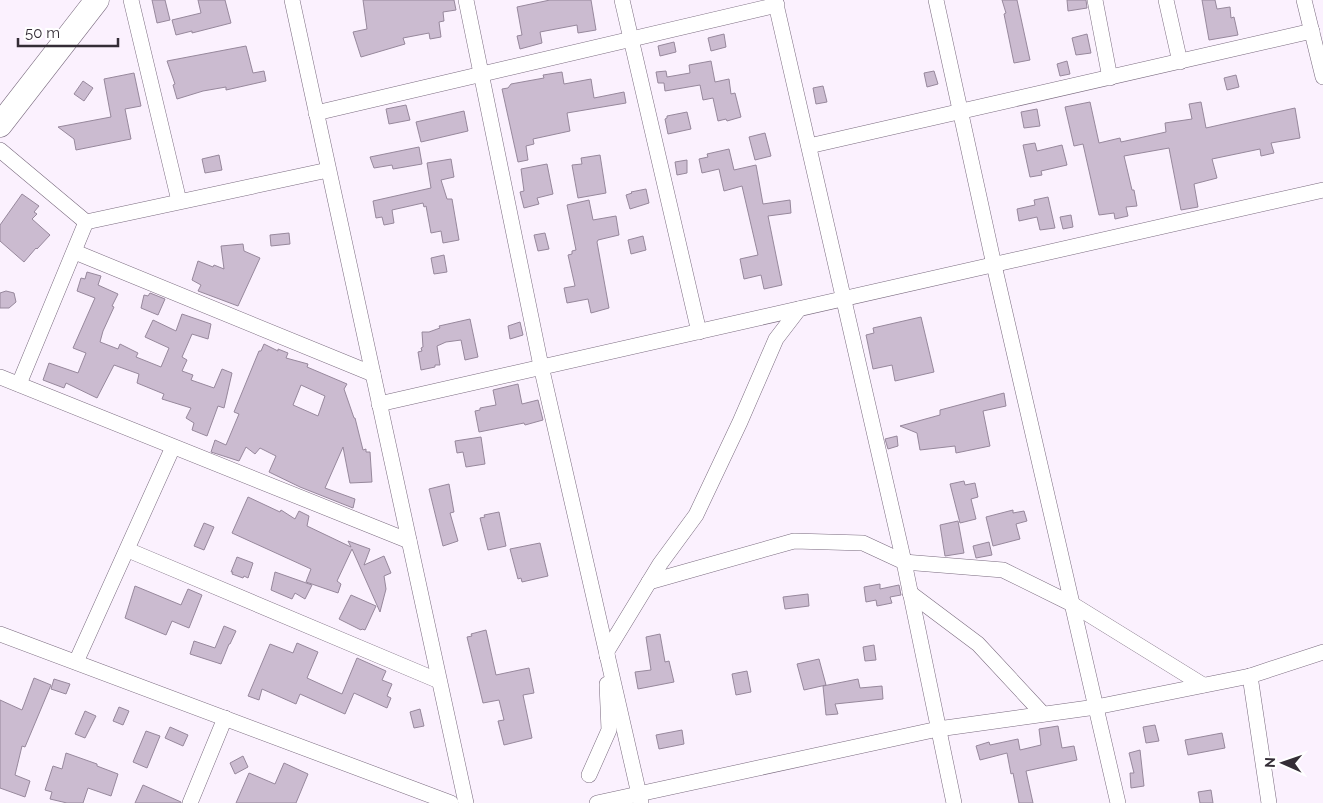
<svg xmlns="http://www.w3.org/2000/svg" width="1323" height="803" font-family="Raleway,sans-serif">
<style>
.building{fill:#cbbbd0;stroke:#97889c;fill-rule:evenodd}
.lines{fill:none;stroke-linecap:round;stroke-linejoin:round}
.street-casing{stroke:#7a6b7f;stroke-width:16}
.primary-casing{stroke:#7a6b7f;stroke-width:25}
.street{stroke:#fff;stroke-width:15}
.primary{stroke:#fff;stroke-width:24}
</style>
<rect width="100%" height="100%" fill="#fbf1fe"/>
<g class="building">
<polygon points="152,0 165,0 170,20 157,23"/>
<polygon points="198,0 225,0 231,23 192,33 192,31 176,35 172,20 201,13"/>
<polygon points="363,0 454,0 456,10 443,12 444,21 439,22 441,37 430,39 429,33 403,38 405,44 361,57 353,32 367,29"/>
<polygon points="550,0 591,0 596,30 578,33 577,25 540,32 542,43 520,49 517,36 522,35 517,7"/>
<polygon points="1002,0 1017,0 1030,60 1014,63 1004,14 1006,13"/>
<polygon points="1067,0 1086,0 1087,8 1068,11"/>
<polygon points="1202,0 1215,0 1217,9 1230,7 1231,18 1234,17 1238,35 1209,40"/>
<polygon points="724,34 726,47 711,51 708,38"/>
<polygon points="1087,34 1091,53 1076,55 1072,38"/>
<polygon points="674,42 676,52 660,56 658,46"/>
<polygon points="246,46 253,73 264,71 266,81 226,90 226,87 203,91 177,99 173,85 175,84 167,61"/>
<polygon points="711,61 715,82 729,79 731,94 735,93 741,117 727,121 726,119 718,121 713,98 703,100 700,85 665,91 664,83 658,83 656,72 666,71 667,77 690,73 689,65"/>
<polygon points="1067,61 1070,74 1060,76 1057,64"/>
<polygon points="934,71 938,84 927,87 924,73"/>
<polygon points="562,72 564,84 591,79 594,98 624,92 626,103 567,113 570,131 533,139 534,144 526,146 528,160 518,162 502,89 508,88 511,84 544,78 543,75"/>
<polygon points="134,73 141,106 125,109 131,139 76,150 74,139 58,127 111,117 104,79"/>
<polygon points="1236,75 1239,87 1227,90 1224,78"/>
<polygon points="83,81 93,88 84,101 74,94"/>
<polygon points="823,86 827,102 816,104 813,88"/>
<polygon points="1090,102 1099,143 1120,138 1121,142 1166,132 1165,123 1192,119 1189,104 1201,102 1206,128 1295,108 1300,138 1271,143 1274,153 1261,156 1260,149 1212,159 1217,178 1194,184 1198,207 1181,210 1169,148 1124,156 1132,190 1134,190 1137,206 1126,207 1128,216 1115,219 1114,213 1099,215 1083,144 1074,146 1065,107"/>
<polygon points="406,105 410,120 389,124 386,109"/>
<polygon points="1037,109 1040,126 1024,128 1021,112"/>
<polygon points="464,111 468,131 421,142 416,122"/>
<polygon points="687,112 691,129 668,134 665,119 667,118 667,116"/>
<polygon points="765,133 771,156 755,160 749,137"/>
<polygon points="1035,143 1037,151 1062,145 1067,165 1041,171 1042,175 1030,177 1023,145"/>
<polygon points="419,147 422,164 393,169 392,165 374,168 370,157"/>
<polygon points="729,149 734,170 756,165 763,204 790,200 791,213 768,216 782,285 764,289 761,275 744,279 740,259 758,255 742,186 724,191 719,169 702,173 699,159 708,157 707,154"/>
<polygon points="219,155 222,170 205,173 202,159"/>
<polygon points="600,155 606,193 578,198 572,165 582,164 581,158"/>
<polygon points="451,159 454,177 441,180 447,199 452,199 459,240 443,243 441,231 431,233 426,206 424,207 423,203 392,210 394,223 384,225 382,217 376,218 373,201 431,188 427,163"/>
<polygon points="687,160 687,173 677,175 675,162"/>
<polygon points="547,164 553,194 537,198 539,204 524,208 520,192 524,191 521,169"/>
<polygon points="646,189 649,203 630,209 626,195 632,193 631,192"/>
<polygon points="22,194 39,206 34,212 37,214 32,219 50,235 37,249 36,248 24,262 0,241 0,225"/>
<polygon points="1048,197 1055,228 1040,230 1037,217 1019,221 1017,209 1035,205 1034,200"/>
<polygon points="589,200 593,220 616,216 619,235 598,240 597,242 609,308 591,313 588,299 567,303 564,288 575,286 568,255 572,254 572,251 576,250 567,205"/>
<polygon points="1071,215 1073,227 1063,229 1060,217"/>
<polygon points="289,233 290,244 271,246 270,235"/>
<polygon points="545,233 549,249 538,251 534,235"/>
<polygon points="643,236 646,250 631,254 628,240"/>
<polygon points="243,244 244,251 260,258 238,306 198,291 201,285 192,280 198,261 213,267 214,265 224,269 221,246"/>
<polygon points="444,255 447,272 434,274 431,258"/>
<polygon points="87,272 101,276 98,285 118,294 112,306 114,307 103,331 100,342 118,349 120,344 138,353 136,357 161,367 169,348 145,337 153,320 176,331 182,314 211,324 208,339 192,334 182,357 187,360 182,371 193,375 191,380 214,388 222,369 232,373 224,408 218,406 207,436 192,430 194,423 186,418 191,408 162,399 164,394 137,383 139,374 114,365 97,398 66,383 64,388 43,380 49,363 78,373 86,353 73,348 95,298 77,291 81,278 85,279"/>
<polygon points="6,291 14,293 16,302 9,308 0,308 0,293"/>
<polygon points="150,293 165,299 158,315 141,308 144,295 148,296"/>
<polygon points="921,317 934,372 895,381 892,365 873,369 866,335 874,333 873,328"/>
<polygon points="470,319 478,357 465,360 461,340 446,342 437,346 440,365 435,365 435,367 421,370 418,352 422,351 421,348 423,347 422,332 429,332 440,328 439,326"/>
<polygon points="520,322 523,335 510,339 508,326"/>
<path d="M264,344L278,351V349L288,353L286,358L308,364L307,367L347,384L344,389L354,418H355L363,450L366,449V452H370L372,482L350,483L343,447L325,488L355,499L353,508L300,487L269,472L276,456L260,448L255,454L246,447L239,461L211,452L215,440L226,445L239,414L234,412L259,351H261ZM301,385L325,396L318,416L293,405Z"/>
<polygon points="518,384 522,404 538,400 543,420 525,425 524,423 479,432 475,411 480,410 480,408 496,405 493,390"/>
<polygon points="1004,393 1006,406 983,411 990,446 956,453 955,446 920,450 917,433 900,426 940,415 940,410"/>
<polygon points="897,436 898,446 888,449 885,439"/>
<polygon points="481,437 485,464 466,467 463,452 457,453 455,441"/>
<polygon points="964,481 965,485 975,483 978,497 971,499 976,519 960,523 950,484"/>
<polygon points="449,484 454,512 450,513 458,541 443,546 429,489"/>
<polygon points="248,497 280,512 281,510 295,519 299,511 309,516 307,526 351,547 348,541 370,549 364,565 384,556 391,573 384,576 386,589 380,612 352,549 337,581 341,584 338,593 306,582 311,569 232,533"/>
<polygon points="1013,510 1013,513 1024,511 1027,521 1016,524 1020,539 993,546 986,517"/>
<polygon points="499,512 506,546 488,550 480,518 485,517 484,515"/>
<polygon points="958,521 964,553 945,556 940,525"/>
<polygon points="204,523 214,527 204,550 194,546"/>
<polygon points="989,542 992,555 976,558 973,546"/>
<polygon points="540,543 548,576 522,582 521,578 518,579 510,549"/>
<polygon points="237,557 253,563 248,578 244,576 243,578 232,574 233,572 231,572"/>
<polygon points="275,572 312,585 305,599 295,593 292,599 271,590"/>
<polygon points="880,584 880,589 899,585 901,595 890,597 892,603 877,606 876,600 866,602 864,587"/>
<polygon points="135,586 181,605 188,589 202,595 189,628 172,621 166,635 125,618"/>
<polygon points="808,594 809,606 785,609 783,597"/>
<polygon points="351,595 376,606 365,630 362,629 361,630 339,619"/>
<polygon points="224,626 236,631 230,644 229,644 221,664 190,654 194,641 215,648"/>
<polygon points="486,630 496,675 529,668 534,693 523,695 532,738 504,745 498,721 504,720 499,700 483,703 467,637 472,636 471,634"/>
<polygon points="660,634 665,662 669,661 674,682 638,689 635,672 651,670 646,637"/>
<polygon points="297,643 318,652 307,678 342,694 357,658 386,671 382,680 392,684 387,696 391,698 387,708 354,693 345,714 300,694 296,704 262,689 259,700 248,696 270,644 293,653"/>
<polygon points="874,645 876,660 865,661 863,647"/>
<polygon points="819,659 826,685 804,690 797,664"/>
<polygon points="747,671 751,692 736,695 732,674"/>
<polygon points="34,678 51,685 25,747 22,746 15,775 30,781 25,797 0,788 0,700 22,710"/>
<polygon points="54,679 70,684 66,694 51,689"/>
<polygon points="858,679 860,688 882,686 883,699 835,704 838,714 826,715 823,686"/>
<polygon points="119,707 129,711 123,725 113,721"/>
<polygon points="420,709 424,726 414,728 410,712"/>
<polygon points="85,711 96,716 85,738 75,734"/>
<polygon points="1155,725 1159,741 1146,743 1143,727"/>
<polygon points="1058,726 1062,748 1074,746 1077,760 1026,771 1033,803 1019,803 1013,773 1011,774 1007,753 980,760 976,746 989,742 990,745 1018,739 1020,750 1041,745 1039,729"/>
<polygon points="170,727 188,735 183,746 165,738"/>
<polygon points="682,730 684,744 659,749 656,735"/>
<polygon points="146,731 160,736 147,768 133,762"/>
<polygon points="1222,733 1225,748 1188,755 1185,740"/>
<polygon points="1140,750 1144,786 1131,788 1130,773 1134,773 1129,753"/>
<polygon points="66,753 97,764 97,766 118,774 111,796 88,788 83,803 67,803 50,799 52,792 45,790 53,766 62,769"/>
<polygon points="243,756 248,767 235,774 230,763"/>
<polygon points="284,763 308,774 296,803 236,803 249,773 275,784"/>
<polygon points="143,785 181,802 181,803 135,803"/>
<polygon points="1211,790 1213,803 1200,803 1198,792"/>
</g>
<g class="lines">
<g class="street-casing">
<g id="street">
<polyline points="131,0 179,201"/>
<polyline points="292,0 466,803"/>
<polyline points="466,0 541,366 641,803"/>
<polyline points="622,0 699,332"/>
<polyline points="775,0 904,562 954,803"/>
<polyline points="936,0 994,265 1118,803"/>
<polyline points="1095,0 1110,78"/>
<polyline points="1166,0 1180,62"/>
<polyline points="1304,0 1323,77"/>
<polyline points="316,113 777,5"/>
<polyline points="809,146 1312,31"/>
<polyline points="0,150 86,222 328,170"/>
<polyline points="75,252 373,374"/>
<polyline points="0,377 409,541"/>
<polyline points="19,384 86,222"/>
<polyline points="379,404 1323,190"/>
<polyline points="128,550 439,681"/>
<polyline points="649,582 794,541 863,543 904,562 1003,570 1072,604 1203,685"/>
<polyline points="910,593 978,644 1043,714"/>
<polyline points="0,634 451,803"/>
<polyline points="607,656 607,651 660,564 696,515 740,422 776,339 799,309"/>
<polyline points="76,662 173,447"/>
<polyline points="1250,676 1269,803"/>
<polyline points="589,775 609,730 607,684"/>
<polyline points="190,803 225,718"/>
<polyline points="597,803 938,729 1096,707 1250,676 1323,652"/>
</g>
</g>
<g class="primary-casing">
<polyline id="primary" points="0,125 97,0"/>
</g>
<use href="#street" class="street"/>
<use href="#primary" class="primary"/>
</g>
<g transform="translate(1283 763) rotate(272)" stroke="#ffffff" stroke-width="4" paint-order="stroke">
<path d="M0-4L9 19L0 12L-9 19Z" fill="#342d36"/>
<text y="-8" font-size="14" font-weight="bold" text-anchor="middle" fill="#342d36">N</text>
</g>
<path d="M18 38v8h100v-8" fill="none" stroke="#342d36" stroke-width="2.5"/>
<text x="25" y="38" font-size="15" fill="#342d36" stroke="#ffffff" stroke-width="4" paint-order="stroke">50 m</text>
</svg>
